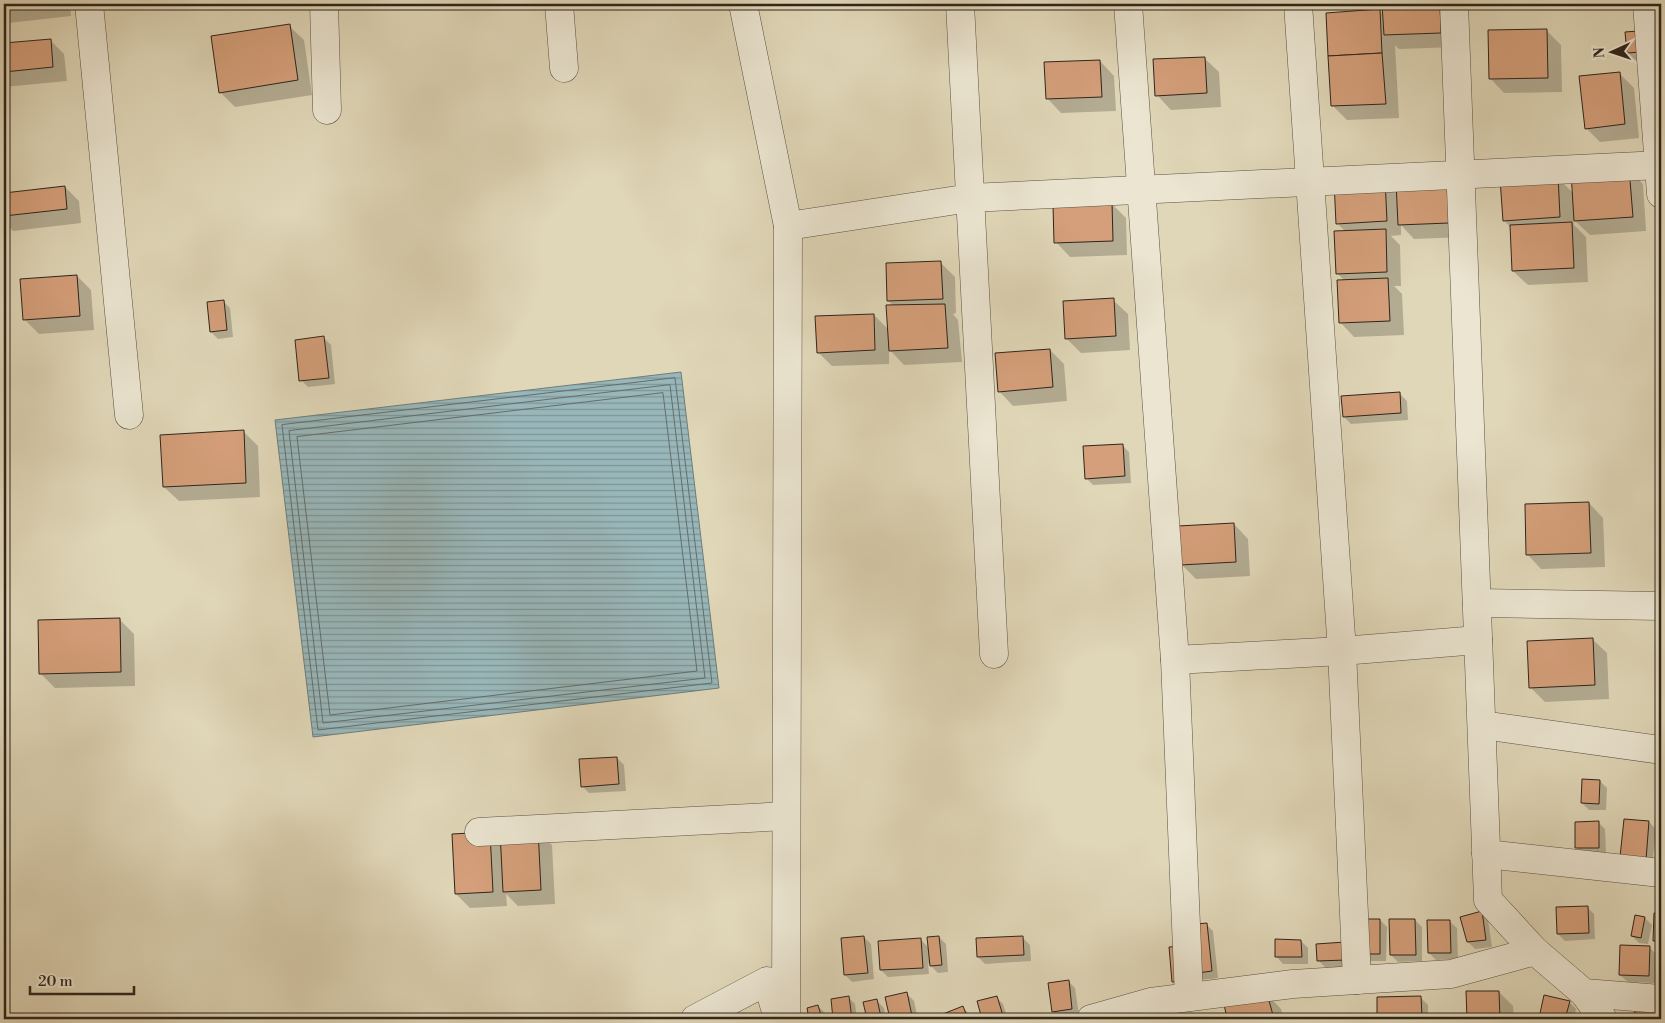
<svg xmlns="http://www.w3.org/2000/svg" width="1665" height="1023" font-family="'Libre Bodoni',serif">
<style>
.water{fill:url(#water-rules);stroke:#6e7d7b}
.shadow{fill:#0003}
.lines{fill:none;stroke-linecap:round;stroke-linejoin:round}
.shore{stroke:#646e6b;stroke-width:1}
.building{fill:#d49f7a;stroke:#2e251c}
.minor-casing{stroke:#5a5243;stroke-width:29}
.minor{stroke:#ebe5d1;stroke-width:28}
</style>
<defs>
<pattern id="water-rules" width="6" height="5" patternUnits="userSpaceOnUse" patternTransform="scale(1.25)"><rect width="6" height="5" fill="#99b7ba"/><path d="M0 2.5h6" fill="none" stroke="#7d9596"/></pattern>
</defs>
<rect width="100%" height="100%" fill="#e0d7b8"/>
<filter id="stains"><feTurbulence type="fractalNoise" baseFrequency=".004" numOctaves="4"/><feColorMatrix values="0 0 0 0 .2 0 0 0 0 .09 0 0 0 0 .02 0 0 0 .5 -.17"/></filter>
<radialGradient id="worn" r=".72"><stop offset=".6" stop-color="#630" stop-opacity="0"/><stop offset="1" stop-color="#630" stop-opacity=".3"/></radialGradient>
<polygon class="water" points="681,372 719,688 313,737 275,420"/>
<g class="shadow">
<polygon points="4,4 70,4 71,16 8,23 4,19"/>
<polygon points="1384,4 1450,4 1455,47 1399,49 1395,45 1399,118 1347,120 1333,106 1327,14 1380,11 1384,15"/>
<polygon points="289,26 304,40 312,95 235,107 220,92"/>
<polygon points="1546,30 1561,45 1562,92 1504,93 1490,78"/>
<polygon points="1638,32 1647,59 1635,60 1628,53"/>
<polygon points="50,40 64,54 67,81 4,87 4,44"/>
<polygon points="1204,58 1219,72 1221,107 1171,110 1157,95"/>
<polygon points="1100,61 1114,76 1116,111 1061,113 1047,98"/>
<polygon points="1619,73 1634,88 1639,138 1600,142 1586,128"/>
<polygon points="1628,169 1643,184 1646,231 1590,235 1573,219 1574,225 1586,237 1588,282 1528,285 1513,271 1511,228 1504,220 1557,177 1573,193"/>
<polygon points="1385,180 1398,193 1462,196 1463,237 1414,239 1401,225 1401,235 1391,236 1400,245 1401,286 1394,286 1402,294 1404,335 1354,337 1340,322 1345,281 1337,273 1346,232 1337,223"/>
<polygon points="65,187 79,201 81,223 13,231 4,222 4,194"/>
<polygon points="1111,203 1126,218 1127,255 1070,257 1056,242"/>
<polygon points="941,263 955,277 956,313 953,314 958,320 962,362 904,365 889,349 889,364 832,366 818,352 874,315 889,330 894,306 888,301"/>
<polygon points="77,276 91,290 94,330 39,334 24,319"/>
<polygon points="1113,300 1128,314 1130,350 1081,353 1066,338"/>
<polygon points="223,301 230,308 233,337 218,339 211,332"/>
<polygon points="324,338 331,345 335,384 308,387 301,380"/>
<polygon points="4,347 8,389 4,389"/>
<polygon points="1050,350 1064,364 1067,401 1013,406 999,391"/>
<polygon points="1400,394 1407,401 1408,420 1351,424 1344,417"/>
<polygon points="243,431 258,446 260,497 179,501 164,487 162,436"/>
<polygon points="1122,445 1129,452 1131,483 1093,485 1086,478"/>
<polygon points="1589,503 1603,518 1605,567 1541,569 1527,554"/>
<polygon points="1234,524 1248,539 1250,576 1196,579 1181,564"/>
<polygon points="119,619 134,634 135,686 55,688 40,673"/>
<polygon points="1592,639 1607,653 1609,699 1545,702 1531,688"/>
<polygon points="617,758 624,765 626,791 589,793 582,786"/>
<polygon points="1600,781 1607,788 1606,810 1589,810 1582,803"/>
<polygon points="1598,822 1605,829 1606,855 1584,855 1577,848"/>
<polygon points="1649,822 1656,829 1652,866 1628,864"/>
<polygon points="537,830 552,845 555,904 518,906 506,894 507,906 470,908 456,894 453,835"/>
<polygon points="1587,907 1594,914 1595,939 1565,941 1558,934"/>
<polygon points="1481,913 1488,920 1492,947 1475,949 1468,942"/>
<polygon points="1655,914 1661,914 1661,947 1654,940"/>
<polygon points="1645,918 1652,925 1648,944 1639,943 1632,936"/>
<polygon points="1380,920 1387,927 1386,961 1364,961"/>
<polygon points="1415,920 1422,927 1422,961 1398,962 1391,955"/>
<polygon points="1449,921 1457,928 1458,959 1436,960 1429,953"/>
<polygon points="1206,924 1213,931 1218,978 1199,980 1180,989 1173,982 1183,948"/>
<polygon points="864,937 871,944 874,979 852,982 845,975"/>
<polygon points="939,937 946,944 948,972 938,973 928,963 929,974 888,977 881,970 920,939 929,948"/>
<polygon points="1023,938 1030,945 1031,961 985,964 978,957"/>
<polygon points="1301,941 1308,948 1308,964 1283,964 1276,956"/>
<polygon points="1345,944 1352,967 1326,968 1319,961"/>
<polygon points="1649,947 1656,954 1656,983 1628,982 1620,975"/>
<polygon points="1068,981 1075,988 1079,1015 1060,1018 1053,1011"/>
<polygon points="1467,992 1499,992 1513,1006 1514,1019 1468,1019"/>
<polygon points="907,994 914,1001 918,1019 891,1019 887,998"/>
<polygon points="1267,994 1281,1009 1284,1019 1229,1019 1225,1005"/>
<polygon points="848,997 855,1004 857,1019 835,1019 832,1000"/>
<polygon points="996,997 1003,1004 1008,1019 983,1019 978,1002"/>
<polygon points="1421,998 1428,1005 1428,1019 1379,1017"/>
<polygon points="877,1001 884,1008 886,1019 869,1019 865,1003"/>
<polygon points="1569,1002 1576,1009 1574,1019 1541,1017"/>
<polygon points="818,1006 825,1013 826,1019 810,1019 808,1008"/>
<polygon points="963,1007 972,1019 946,1019 945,1015"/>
<polygon points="1636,1011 1658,1013 1661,1019 1636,1019"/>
</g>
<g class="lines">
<g class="shore">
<polygon points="675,378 712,683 318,730 282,425"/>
<polygon points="670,385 705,678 323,723 289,431"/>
<polygon points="663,393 697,671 330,715 297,437"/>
</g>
</g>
<g class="building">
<polygon points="4,4 43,4 4,8"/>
<polygon points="1382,4 1440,4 1441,33 1384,35"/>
<polygon points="1380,9 1382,53 1328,56 1326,13"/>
<polygon points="290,24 298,80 219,93 211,36"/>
<polygon points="1547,29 1548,78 1489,79 1488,30"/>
<polygon points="1638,31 1641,52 1627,53 1625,32"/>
<polygon points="51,39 53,67 4,72 4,43"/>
<polygon points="1382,53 1386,104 1331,106 1328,56"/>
<polygon points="1205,57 1207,93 1155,96 1153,59"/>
<polygon points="1100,60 1102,97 1046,99 1044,62"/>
<polygon points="1620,72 1625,124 1585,129 1579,76"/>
<polygon points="1629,168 1633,217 1574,221 1571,172"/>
<polygon points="1558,175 1560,217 1503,221 1500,179"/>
<polygon points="1385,179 1387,221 1336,224 1334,181"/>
<polygon points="1448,180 1449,223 1398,225 1396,182"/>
<polygon points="65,186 67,209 4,216 4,193"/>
<polygon points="1112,202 1113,241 1054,243 1053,205"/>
<polygon points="1572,222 1574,268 1512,271 1510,225"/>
<polygon points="1386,229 1387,272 1336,274 1334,231"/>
<polygon points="941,261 943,299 887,301 886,263"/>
<polygon points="77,275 80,316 23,320 20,279"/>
<polygon points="1388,278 1390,321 1339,323 1337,280"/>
<polygon points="1114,298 1116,336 1065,339 1063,301"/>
<polygon points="224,300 227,330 210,332 207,302"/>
<polygon points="945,304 948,348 889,351 886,305"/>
<polygon points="874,314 875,350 817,353 815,316"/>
<polygon points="324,336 329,378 299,381 295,340"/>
<polygon points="1050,349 1053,387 998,392 995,353"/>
<polygon points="1400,392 1401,413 1343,417 1341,396"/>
<polygon points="244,430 246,483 163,487 160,435"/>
<polygon points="1123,444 1125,476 1085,479 1083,446"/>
<polygon points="1589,502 1591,553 1526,555 1525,504"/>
<polygon points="1234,523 1236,562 1180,565 1178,526"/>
<polygon points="120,618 121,672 39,674 38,620"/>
<polygon points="1593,638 1595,685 1529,688 1527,641"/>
<polygon points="617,757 619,784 581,787 579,759"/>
<polygon points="1582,779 1600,780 1599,804 1581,803"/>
<polygon points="1624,819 1649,821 1646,860 1620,857"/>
<polygon points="1599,821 1599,848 1575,848 1575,822"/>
<polygon points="538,829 541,890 503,892 500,831"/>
<polygon points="490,832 493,892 455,894 452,834"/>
<polygon points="1588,906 1589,933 1557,934 1556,907"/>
<polygon points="1482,911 1486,940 1467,942 1460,917"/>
<polygon points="1654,913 1661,913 1661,941 1653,941"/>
<polygon points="1635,915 1645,917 1641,938 1631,936"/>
<polygon points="1356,919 1380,919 1380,954 1355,954"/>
<polygon points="1389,919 1415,919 1416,955 1390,955"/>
<polygon points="1427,920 1450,920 1451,953 1428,953"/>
<polygon points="1207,923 1212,971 1191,974 1186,925"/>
<polygon points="864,936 868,973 844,975 841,938"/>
<polygon points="939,936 942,965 930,966 927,937"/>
<polygon points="1023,936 1024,955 977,957 976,938"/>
<polygon points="921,938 923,968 880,970 878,941"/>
<polygon points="1275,939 1301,940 1302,957 1275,957"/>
<polygon points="1345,942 1346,960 1317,961 1316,944"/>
<polygon points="1620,945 1650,946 1649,976 1619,975"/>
<polygon points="1183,946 1186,981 1172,982 1169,947"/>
<polygon points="1069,980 1072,1009 1052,1012 1048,983"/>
<polygon points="1466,991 1499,991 1500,1019 1467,1019"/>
<polygon points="907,992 912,1016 890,1019 885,997"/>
<polygon points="1267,993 1274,1019 1227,1019 1224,1004"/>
<polygon points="1544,995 1570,1001 1565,1019 1539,1018"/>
<polygon points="849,996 852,1019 833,1019 831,999"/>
<polygon points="997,996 1004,1019 982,1019 977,1001"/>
<polygon points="1421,996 1422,1017 1377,1018 1377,997"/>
<polygon points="877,999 881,1017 867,1019 863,1002"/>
<polygon points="818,1005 822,1019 809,1019 807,1008"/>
<polygon points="963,1006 968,1019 945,1019 943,1014"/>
<polygon points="1635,1010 1658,1012 1658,1019 1634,1019"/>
</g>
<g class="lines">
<g class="minor-casing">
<g id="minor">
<polyline points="89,4 129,415"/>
<polyline points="324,4 327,110"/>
<polyline points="559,4 564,68"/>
<polyline points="743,4 788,226 786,1019"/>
<polyline points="960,4 994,654"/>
<polyline points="1128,4 1175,660 1189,997"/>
<polyline points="1298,4 1342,651 1357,980"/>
<polyline points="1454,4 1488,900 1535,951 1584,993 1661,999"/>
<polyline points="1647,4 1661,194"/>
<polyline points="788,226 970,198 1661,165"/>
<polyline points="1477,603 1661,606"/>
<polyline points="1175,660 1342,651 1478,640"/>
<polyline points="1482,725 1661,750"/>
<polyline points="479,832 786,816"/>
<polyline points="1486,854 1661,873"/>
<polyline points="1584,993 1603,1019"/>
<polyline points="695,1019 767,981 777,1015"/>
<polyline points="1091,1019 1151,1002 1293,984 1451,974 1535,951"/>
</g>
</g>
<use href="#minor" class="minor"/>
</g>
<rect width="1665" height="1023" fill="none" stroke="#e0d7b8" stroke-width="20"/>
<rect x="5" y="5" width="1655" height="1013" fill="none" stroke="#2e251c" stroke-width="2.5"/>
<rect x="10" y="10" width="1645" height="1003" fill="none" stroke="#2e251c"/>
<g transform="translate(1612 52) rotate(267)" stroke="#ebe5d1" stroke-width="4" paint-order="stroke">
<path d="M0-4L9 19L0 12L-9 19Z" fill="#2e251c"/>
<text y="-8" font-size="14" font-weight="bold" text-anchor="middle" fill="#2e251c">N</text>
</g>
<path d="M30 986v8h104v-8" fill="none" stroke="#2e251c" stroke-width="2.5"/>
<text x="38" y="986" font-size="15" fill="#2e251c" stroke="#ebe5d1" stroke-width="4" paint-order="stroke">20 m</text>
<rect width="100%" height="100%" filter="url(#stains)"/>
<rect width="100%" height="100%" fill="url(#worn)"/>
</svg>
